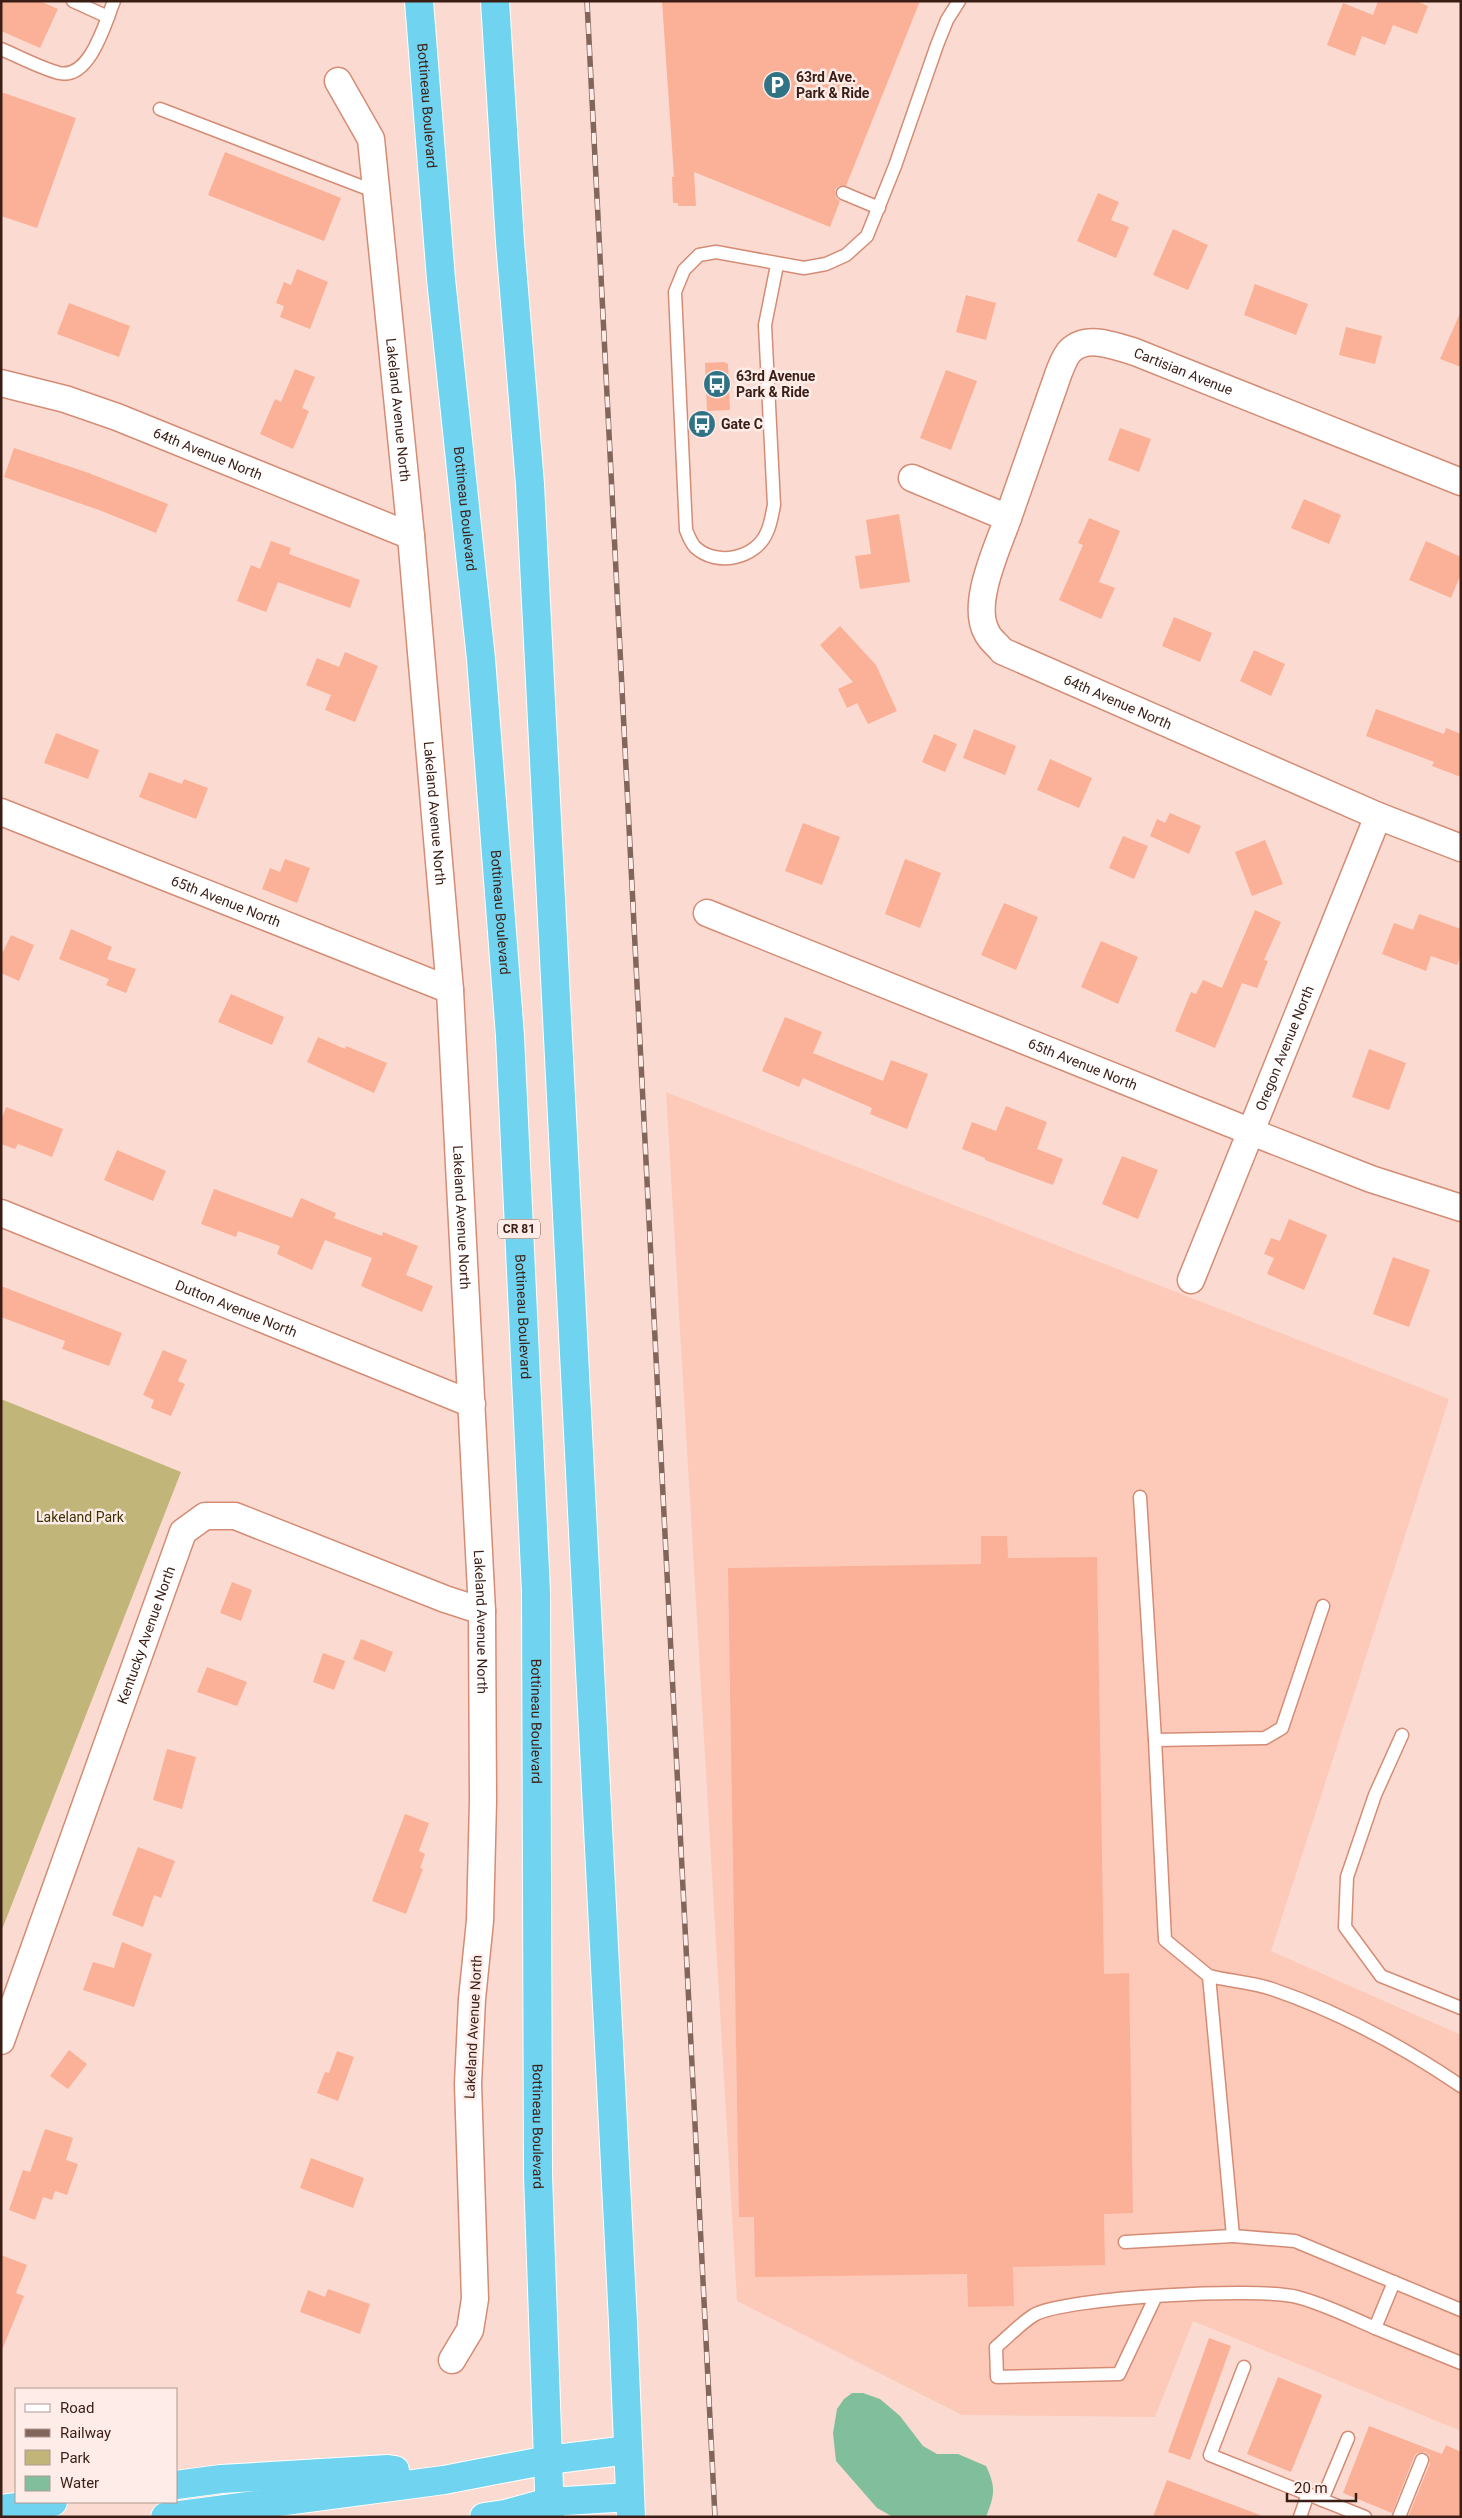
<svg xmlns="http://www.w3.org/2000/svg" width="1462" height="2518" font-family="Roboto,sans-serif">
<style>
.built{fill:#fdcab9}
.green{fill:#c1b57a}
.water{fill:#81bf9c}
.building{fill:#fbb098}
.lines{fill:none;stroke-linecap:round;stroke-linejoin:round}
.lane-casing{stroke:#d48c75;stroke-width:15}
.street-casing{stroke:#d48c75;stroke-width:29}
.highway-casing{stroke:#fff;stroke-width:30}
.lane{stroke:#fff;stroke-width:12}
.street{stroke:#fff;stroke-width:26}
.highway{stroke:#70d3ef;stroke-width:28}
.rail-casing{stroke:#82655b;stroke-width:5.5}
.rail{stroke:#fdece7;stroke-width:4;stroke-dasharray:11;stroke-linecap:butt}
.labels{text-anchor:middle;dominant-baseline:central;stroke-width:5;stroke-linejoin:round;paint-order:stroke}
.shield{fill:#fdece7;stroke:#745c54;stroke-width:1}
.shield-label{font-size:12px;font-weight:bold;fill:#3a1e15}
.poi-label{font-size:14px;font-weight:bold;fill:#3a1e15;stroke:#fdece7;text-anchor:start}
.street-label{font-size:14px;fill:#3a1e15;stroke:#fdece7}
.park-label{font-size:14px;fill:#3b3200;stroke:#fdece7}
</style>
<rect width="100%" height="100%" fill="#fbdbd1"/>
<polygon class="built" points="666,1092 1449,1399 1271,1951 1461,2035 1461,2431 1193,2321 1155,2417 962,2415 737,2301"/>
<polygon class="green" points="1,1399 181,1472 1,1932"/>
<path class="water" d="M852,2393H863L880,2399L900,2416L923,2446L937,2454H958L986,2466C996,2487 995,2495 986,2517H893L877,2508L836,2461L833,2433L837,2409L844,2399Z"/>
<g class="building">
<polygon points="1,1 40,1 58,9 40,48 1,31"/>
<polygon points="662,1 920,1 846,186 838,186 835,190 836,198 840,201 830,227 694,172 696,206 678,206 678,203 673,203 672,177 674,177"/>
<polygon points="1378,1 1416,1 1428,6 1417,34 1393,25 1385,45 1362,36 1355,56 1327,45 1343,3 1373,15"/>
<polygon points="1,92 76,118 37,228 1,216"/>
<polygon points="225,152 341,198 324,241 208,195"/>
<polygon points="1098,193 1119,202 1111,220 1129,227 1116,258 1077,241"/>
<polygon points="1173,229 1208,245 1188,290 1153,275"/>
<polygon points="297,269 328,282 310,329 280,317 284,306 276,303 284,282 291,285"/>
<polygon points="1255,284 1308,304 1296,335 1244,315"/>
<polygon points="966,295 996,303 986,340 956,332"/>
<polygon points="69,303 130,326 119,357 57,334"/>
<polygon points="1461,311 1461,367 1440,359"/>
<polygon points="1346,327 1382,336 1375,364 1339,355"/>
<polygon points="724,362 728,364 730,410 707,411 705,363"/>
<polygon points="295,369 315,377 302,408 309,411 293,449 260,434 275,399 281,402"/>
<polygon points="946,370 977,381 951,450 920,438"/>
<polygon points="1120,428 1151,439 1139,472 1108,460"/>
<polygon points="14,448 86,472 168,504 156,533 99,510 4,477"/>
<polygon points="1304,499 1341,515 1329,544 1291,528"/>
<polygon points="899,514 910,582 860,589 855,556 871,554 866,520"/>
<polygon points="1089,518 1120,531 1099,582 1115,588 1101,619 1059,600 1083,545 1078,543"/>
<polygon points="271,541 291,548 289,554 360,580 350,608 278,582 266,612 237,601 251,565 260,569"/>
<polygon points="1426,541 1461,557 1461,574 1451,598 1409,580"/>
<polygon points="1174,617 1212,633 1200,662 1162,646"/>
<polygon points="840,626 876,665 897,711 868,724 857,703 847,708 838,689 853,682 820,645"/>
<polygon points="1254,650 1285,664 1271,696 1240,681"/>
<polygon points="345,652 378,666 355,722 325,710 331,695 306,685 317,658 339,667"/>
<polygon points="1376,709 1444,734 1446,728 1461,734 1461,777 1432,766 1434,762 1366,736"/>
<polygon points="974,729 1016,746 1005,775 963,758"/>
<polygon points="56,733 99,750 88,779 44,763"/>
<polygon points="934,734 957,744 945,772 922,762"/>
<polygon points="1050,759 1092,778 1079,808 1037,790"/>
<polygon points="149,772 182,784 184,779 208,788 196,819 139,797"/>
<polygon points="1170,813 1201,826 1189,854 1150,836 1157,819 1165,823"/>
<polygon points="803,823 840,837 822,885 785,871"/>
<polygon points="1123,836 1148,846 1134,879 1109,868"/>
<polygon points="1265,840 1283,884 1252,896 1235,852"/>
<polygon points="285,859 310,868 297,903 262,889 270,868 280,872"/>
<polygon points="905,859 941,873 920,928 885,914"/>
<polygon points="1004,903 1038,917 1016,970 981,955"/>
<polygon points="1255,910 1281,922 1264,960 1268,961 1257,988 1242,983 1215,1048 1175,1031 1191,992 1196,994 1203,980 1222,988"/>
<polygon points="1419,914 1461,929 1461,955 1457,965 1431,956 1426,971 1382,954 1394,923 1413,930"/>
<polygon points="71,929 112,947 107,959 136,969 126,993 106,985 109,979 59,959"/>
<polygon points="11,935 34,945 19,981 1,973 1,956"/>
<polygon points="1101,941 1138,957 1118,1004 1081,987"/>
<polygon points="231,994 284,1017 272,1045 218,1022"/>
<polygon points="785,1017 822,1032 813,1053 835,1062 883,1081 891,1060 928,1074 907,1129 870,1114 872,1108 803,1078 799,1087 762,1071"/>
<polygon points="318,1037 345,1049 346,1046 387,1063 374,1093 307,1062"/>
<polygon points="1369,1049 1406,1063 1389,1110 1352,1097"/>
<polygon points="1006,1106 1047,1122 1037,1149 1063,1159 1053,1185 985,1160 985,1158 962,1149 972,1122 996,1131"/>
<polygon points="6,1107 63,1129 52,1157 18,1144 15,1149 1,1144 1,1121"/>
<polygon points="117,1150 166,1171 153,1201 104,1180"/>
<polygon points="1122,1156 1158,1170 1138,1219 1102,1204"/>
<polygon points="214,1189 292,1218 301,1198 336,1213 334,1218 382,1236 383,1232 418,1246 406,1275 433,1286 422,1312 361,1286 372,1258 325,1240 312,1270 277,1254 280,1246 238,1231 236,1237 201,1224"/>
<polygon points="1289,1219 1327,1235 1304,1290 1267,1274 1274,1258 1264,1254 1271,1238 1280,1241"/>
<polygon points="1393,1257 1430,1270 1409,1327 1373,1314"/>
<polygon points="1,1286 122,1333 109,1366 62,1349 65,1341 1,1317"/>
<polygon points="163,1350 187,1360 178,1381 185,1384 171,1416 151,1408 154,1400 143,1395"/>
<polygon points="981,1536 1007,1536 1008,1558 1097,1557 1104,1974 1129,1973 1133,2213 1104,2214 1105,2265 1013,2267 1014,2306 968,2307 967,2274 755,2277 754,2217 739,2217 728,1568 981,1564"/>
<polygon points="232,1582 252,1590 241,1621 220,1613"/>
<polygon points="361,1639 393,1652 385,1672 353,1659"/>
<polygon points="323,1653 345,1661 334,1690 313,1682"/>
<polygon points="207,1667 247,1682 237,1706 197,1692"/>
<polygon points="167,1749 196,1757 182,1809 153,1800"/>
<polygon points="405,1814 429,1823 419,1851 425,1854 420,1868 423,1869 406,1914 372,1901"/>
<polygon points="138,1847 175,1861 161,1898 154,1895 143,1927 112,1915"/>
<polygon points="122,1942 152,1954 134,2007 83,1990 93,1962 114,1968"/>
<polygon points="69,2050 87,2064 68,2089 50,2076"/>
<polygon points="337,2051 354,2057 338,2101 317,2093 325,2072 329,2073"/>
<polygon points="45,2129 73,2138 66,2160 78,2164 67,2195 55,2191 52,2200 43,2197 35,2220 9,2210 23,2170 30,2172"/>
<polygon points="311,2158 364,2178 353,2208 300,2188"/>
<polygon points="1,2255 27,2265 16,2293 24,2296 2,2350"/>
<polygon points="328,2289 370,2304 360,2334 300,2312 308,2290 325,2297"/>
<polygon points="1209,2338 1231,2346 1190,2460 1168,2452"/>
<polygon points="1278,2377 1322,2395 1291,2472 1247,2454"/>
<polygon points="1369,2426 1442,2454 1446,2445 1461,2452 1461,2517 1408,2517 1430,2463 1429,2455 1425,2452 1417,2453 1414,2457 1392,2513 1343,2493"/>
<polygon points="1167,2480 1260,2515 1260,2517 1153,2517"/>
</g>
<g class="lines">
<g class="lane-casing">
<g id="lane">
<polyline points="73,1 108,17"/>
<path d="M1,49C20,57 40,68 59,73C90,80 105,23 114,1"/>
<polyline points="160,109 376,192"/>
<polyline points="843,193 879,208"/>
<path d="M777,265L765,325L774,505C772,514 771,524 767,532C756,559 716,567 695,547C691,543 688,535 686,530L675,292L684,270L699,255L716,252L804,268L826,264L846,255L867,236L895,166L937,45L947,20L959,1"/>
<polyline points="1140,1497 1155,1740"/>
<polyline points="1402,1735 1375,1795 1347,1877 1345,1927 1381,1976 1461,2008"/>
<polyline points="1210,1977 1165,1940 1155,1740 1265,1738 1282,1728 1323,1606"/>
<path d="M1461,2086C1402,2046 1340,2012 1272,1989C1252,1982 1229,1981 1209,1976L1233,2236L1295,2241L1461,2310"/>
<polyline points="1125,2242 1233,2236"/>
<path d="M1155,2298L1119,2374L997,2377L996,2347C1008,2337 1021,2323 1034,2315C1065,2297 1261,2287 1297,2297C1324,2304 1350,2317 1375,2328L1394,2282"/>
<polyline points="1375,2328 1461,2363"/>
<polyline points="1244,2367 1210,2455 1365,2517"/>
<polyline points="1322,2500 1348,2438"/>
<polyline points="1300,2517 1308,2494"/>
<polyline points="1399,2517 1422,2460"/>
</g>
</g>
<g class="street-casing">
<g id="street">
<path id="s1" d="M338,81L371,139L411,536L450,990L482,1611L483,1801L480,1921L472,1999L468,2084L475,2299L470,2330L452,2360"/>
<path id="s2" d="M1,383L65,399L117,417L411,536"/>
<path id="s3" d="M912,478L1008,518C998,547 970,604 987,633C990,640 998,645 1002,651L1378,816L1461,848"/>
<path id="s4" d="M1008,518L1059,372C1062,365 1065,356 1070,351C1087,334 1115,346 1135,352L1461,482"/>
<path id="s5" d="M1,812L450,990"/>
<path id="s6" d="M707,913L1249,1131L1371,1179L1461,1208"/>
<path id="s7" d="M1,1213L472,1404"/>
<path id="s8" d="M1191,1280L1378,816"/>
<path id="s9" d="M1,2041L183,1532L205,1516H235L445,1599L482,1611"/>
</g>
</g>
<g class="highway-casing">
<g id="highway">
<path id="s10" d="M419,1L441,279L481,659L510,1036L536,1592L538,2175L550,2517"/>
<polyline points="495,1 510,242 530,484 623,2322 631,2517"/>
<polyline points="176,2485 221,2479 388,2469 395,2470"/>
<polyline points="1,2509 53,2502"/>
<polyline points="165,2517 444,2480 548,2460 628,2450"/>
<polyline points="484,2517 505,2514 549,2502 630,2497"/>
</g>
</g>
<use href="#lane" class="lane"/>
<use href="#street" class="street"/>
<use href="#highway" class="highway"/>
<g class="rail-casing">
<polyline id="rail" points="587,1 715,2517"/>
</g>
<use href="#rail" class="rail"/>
</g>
<defs>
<g id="parking-disc" transform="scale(1.4375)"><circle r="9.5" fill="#307384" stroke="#fdece7"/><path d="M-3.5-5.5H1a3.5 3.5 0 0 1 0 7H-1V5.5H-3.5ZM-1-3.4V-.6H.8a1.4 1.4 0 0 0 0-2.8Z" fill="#fff"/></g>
<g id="bus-disc" transform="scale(1.4375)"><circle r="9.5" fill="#307384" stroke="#fdece7"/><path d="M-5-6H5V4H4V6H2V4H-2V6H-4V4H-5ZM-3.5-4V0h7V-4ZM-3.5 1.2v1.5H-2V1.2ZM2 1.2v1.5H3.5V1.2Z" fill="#fff"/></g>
</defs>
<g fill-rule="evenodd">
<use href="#parking-disc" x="777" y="85"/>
<use href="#bus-disc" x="717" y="384"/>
<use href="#bus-disc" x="702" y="424"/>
</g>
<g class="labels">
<rect class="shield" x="498" y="1219.5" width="42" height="19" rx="4"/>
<g class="shield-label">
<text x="519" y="1229">CR 81</text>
</g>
<g class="poi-label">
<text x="796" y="77">63rd Ave.<tspan x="796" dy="16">Park &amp; Ride</tspan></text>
<text x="736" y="376">63rd Avenue<tspan x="736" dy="16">Park &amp; Ride</tspan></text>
<text x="721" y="424">Gate C</text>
</g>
<g class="street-label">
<text stroke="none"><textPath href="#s10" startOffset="105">Bottineau Boulevard</textPath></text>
<text stroke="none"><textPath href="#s4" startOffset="299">Cartisian Avenue</textPath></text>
<text stroke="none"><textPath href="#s1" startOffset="339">Lakeland Avenue North</textPath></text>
<text stroke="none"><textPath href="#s2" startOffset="219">64th Avenue North</textPath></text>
<text stroke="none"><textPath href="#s10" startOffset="510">Bottineau Boulevard</textPath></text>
<text stroke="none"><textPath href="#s3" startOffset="374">64th Avenue North</textPath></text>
<text stroke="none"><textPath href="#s1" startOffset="744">Lakeland Avenue North</textPath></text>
<text stroke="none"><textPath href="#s5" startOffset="242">65th Avenue North</textPath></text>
<text stroke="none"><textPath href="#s10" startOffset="915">Bottineau Boulevard</textPath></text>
<text stroke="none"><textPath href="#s8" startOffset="250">Oregon Avenue North</textPath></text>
<text stroke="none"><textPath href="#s6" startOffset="405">65th Avenue North</textPath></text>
<text stroke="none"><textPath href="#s1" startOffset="1149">Lakeland Avenue North</textPath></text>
<text stroke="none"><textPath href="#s7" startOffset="254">Dutton Avenue North</textPath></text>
<text stroke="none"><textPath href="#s10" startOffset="1320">Bottineau Boulevard</textPath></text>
<text stroke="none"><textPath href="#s1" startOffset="1554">Lakeland Avenue North</textPath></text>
<text stroke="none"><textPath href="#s9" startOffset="431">Kentucky Avenue North</textPath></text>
<text stroke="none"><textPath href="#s10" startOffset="1725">Bottineau Boulevard</textPath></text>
<text transform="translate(473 2027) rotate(-87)">Lakeland Avenue North</text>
<text stroke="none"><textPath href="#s10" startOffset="2130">Bottineau Boulevard</textPath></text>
</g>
<g class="park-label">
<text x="80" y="1517">Lakeland Park</text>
</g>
</g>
<rect width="1462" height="2518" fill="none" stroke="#3a1e15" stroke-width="5"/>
<rect x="15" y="2388" width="162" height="115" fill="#fdece7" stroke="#af9a93"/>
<rect x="25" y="2404" width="25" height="8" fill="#ffffff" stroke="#af9a93"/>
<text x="60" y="2413" font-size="15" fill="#3a1e15">Road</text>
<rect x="25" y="2429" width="25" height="8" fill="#82655b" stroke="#af9a93"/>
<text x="60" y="2438" font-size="15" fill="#3a1e15">Railway</text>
<rect x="25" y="2450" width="25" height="15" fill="#c1b57a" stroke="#af9a93"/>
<text x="60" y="2463" font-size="15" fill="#3a1e15">Park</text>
<rect x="25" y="2476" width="25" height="15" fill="#81bf9c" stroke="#af9a93"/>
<text x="60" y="2488" font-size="15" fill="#3a1e15">Water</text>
<path d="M1287 2493v8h69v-8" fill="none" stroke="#3a1e15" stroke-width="2.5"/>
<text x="1294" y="2493" font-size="15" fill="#3a1e15" stroke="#fdece7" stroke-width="4" paint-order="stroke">20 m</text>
</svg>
